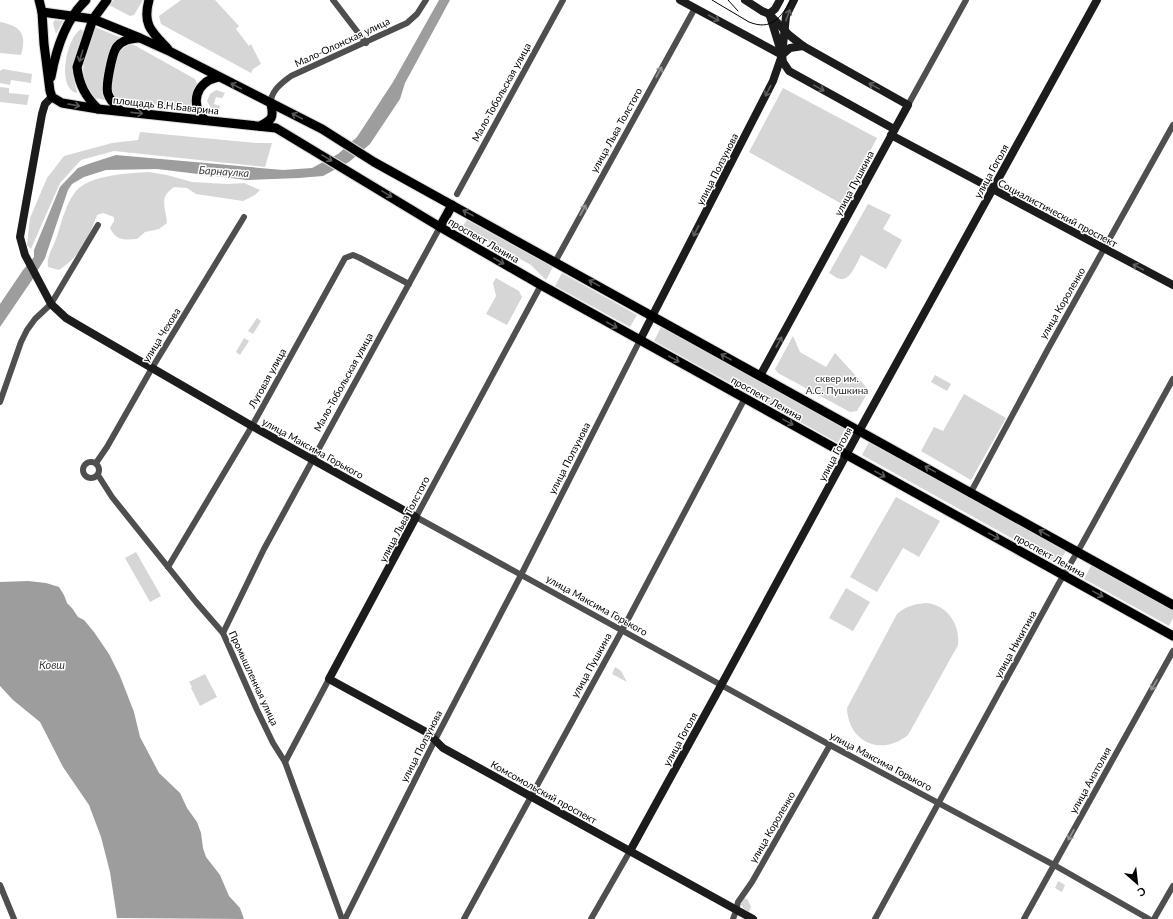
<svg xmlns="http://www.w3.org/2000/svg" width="1173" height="919" font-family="Lato,sans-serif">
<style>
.green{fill:#d6d6d6}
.water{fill:#9d9d9d}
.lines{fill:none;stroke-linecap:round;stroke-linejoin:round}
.primary-casing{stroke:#dbdbdb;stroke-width:11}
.street{stroke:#4f4f4f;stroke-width:6}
.secondary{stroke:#1c1c1c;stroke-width:8}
.primary{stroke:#000;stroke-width:9}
.tram{stroke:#000;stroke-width:1}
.oneway{stroke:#606060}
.oneway2{stroke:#595959}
.oneway3{stroke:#959595}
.labels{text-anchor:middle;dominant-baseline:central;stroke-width:3;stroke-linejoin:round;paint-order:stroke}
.street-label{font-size:10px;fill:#000;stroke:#fff}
.park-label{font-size:10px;fill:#2d2d2d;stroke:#fff}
.water-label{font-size:11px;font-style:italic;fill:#3e3e3e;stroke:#fff}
</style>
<rect width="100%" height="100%" fill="#fff"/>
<g class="green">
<polygon points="114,0 143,0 134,15 130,16 109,5"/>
<polygon points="181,0 215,0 239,26 236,29 249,46 251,44 261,64 253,69 251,73 161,24 159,16"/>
<polygon points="55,20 63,21 56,34 53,23"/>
<path d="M0,22C21,26 27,34 21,55L0,53Z"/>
<path d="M95,27L124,39C114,56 95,81 105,100L95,98C74,73 86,55 95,27Z"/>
<path d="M81,29L84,33C78,55 70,68 77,92L76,93C56,86 67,37 81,29Z"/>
<path d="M129,45H134L195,79L197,84C195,87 194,90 193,93C191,100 193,105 187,108L116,101L109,89C112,74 113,51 129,45Z"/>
<polygon points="3,69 32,74 31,83 11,80 10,85 0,83 0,71"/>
<polygon points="0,87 9,88 9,93 29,95 27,105 0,102"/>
<polygon points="783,88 877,138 842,204 749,152"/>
<polygon points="216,90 225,93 222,98 216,97 214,104 220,106 219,110 211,108 207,101 210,94"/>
<polygon points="140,132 257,143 272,143 265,167 114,151 81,160 60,183 31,249 27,245 30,218 47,178 64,156 112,143 138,140"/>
<path d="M149,172L167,175L192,182L227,184L244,183L260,190L255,195L243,201L196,194L187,188L174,187C158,198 166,207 167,223L159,229L145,232L137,239C125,240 116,241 110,228L114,221V217L103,213L97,215C88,239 81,255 59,270L48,267C46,256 54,247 57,236C62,221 66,203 76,191C89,175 129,173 149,172Z"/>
<path d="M868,204L891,215L883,229L902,240L886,269L861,255C857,262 851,280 841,279C837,279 833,275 829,273Z"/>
<polygon points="467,220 553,267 546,280 531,265 462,227"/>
<polygon points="562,273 637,315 630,327 555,286"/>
<polygon points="496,278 519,291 522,297 507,325 486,314 496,296 493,283"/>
<polygon points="257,318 261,321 253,334 248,331"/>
<polygon points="661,327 845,429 838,443 654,341"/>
<polygon points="793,336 800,352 826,367 835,353 867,388 868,392 857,411 850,412 778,373 775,369"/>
<polygon points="244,338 249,341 240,355 236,352"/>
<polygon points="935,375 951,384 947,391 931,382"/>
<polygon points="964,394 1006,418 971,480 921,451 934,427 943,431"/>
<polygon points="869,442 1066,551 1058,564 862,455"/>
<polygon points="896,497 940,521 919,557 903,548 877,592 850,577"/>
<polygon points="136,552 161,596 150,602 125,558"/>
<polygon points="1092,564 1173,608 1173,618 1169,626 1084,579"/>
<polygon points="846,588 870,602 853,631 829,618"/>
<path d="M926,603C948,605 960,625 958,645L908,735C881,757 848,742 847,708L897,614C906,606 915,604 926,603Z"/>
<polygon points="615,667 621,671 627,682 612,674"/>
<polygon points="205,674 217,697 200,706 191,688 192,687 189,682"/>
<polygon points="1058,881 1065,885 1062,892 1055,888"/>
<polygon points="745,898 748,900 751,907 749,912 744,909 741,905 742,900"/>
</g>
<g class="water">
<polygon points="439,0 450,0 405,83 400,99 370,144 349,162 323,176 299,178 247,180 157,169 106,170 84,177 72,184 68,190 45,258 32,280 0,327 0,304 23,270 34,257 34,250 60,187 78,168 88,164 116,155 283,170 312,168 338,154 357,137 393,82"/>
<polygon points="28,581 46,583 59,587 64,595 67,603 72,608 78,617 84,620 94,632 109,654 120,676 134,712 140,737 159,773 180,793 187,808 197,822 201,833 203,848 206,857 220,875 229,896 240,908 244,919 117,918 110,872 101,837 89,805 63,767 40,722 13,700 0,686 0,582"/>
</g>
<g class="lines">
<g class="primary-casing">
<g id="primary">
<polyline points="39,0 42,12 44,44 50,91 52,97 62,103 98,109 276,128 440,227 541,285 1173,636"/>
<path d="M149,0C142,25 152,32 168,49"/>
<polyline points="42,12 93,19 140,38 171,52 322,129 374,162 1173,605"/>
<path d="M51,77C56,49 65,20 86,0"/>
<path d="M98,109C86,97 79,85 77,67L93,19L107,0"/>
<path d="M121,111C116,106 110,101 108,94C105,87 112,55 116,48C121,40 130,39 138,38"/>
<path d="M205,120C189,104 196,82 218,77"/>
<path d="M260,126C272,120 274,118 271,104"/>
<polyline points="440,227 452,205"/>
</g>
</g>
<g class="street">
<polyline points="333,0 366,43"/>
<path d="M271,104C270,91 282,83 291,76L407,23L417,14L426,0"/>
<polyline points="908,105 966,0"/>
<polyline points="457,194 563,0"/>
<polyline points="555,262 695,8"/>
<polyline points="541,285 416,517 830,745 1054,865 1149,919"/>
<polyline points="0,402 21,342 27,330 35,319 51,304 98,225"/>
<circle cx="91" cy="470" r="8"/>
<polyline points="96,463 107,447 152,368 244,217"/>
<polyline points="98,475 112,497 196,602 223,633 257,710 273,743 285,762 342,919"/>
<polyline points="971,492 1048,349 1173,125"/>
<polyline points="168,567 252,426 345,258 353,255 360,258 409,284"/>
<polyline points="223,633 264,549 440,227"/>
<polyline points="285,762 329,679"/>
<polyline points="0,885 14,919"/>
<polyline points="345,919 435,740 521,575 640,340"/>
<polyline points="464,919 626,623 745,398"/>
<polyline points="591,919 630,851"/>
<polyline points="733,919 736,911 738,902 752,882 830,745"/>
<polyline points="875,919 1059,583 1082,544 1173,379"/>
<polyline points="1024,919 1173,651"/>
<polyline points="1154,919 1173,886"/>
</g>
<g class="secondary">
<polyline points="680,0 782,55"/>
<polyline points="745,0 762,11 769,14 789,35 803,46 908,105 760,376"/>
<polyline points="769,14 775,9 780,0"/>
<polyline points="770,16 782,55 783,62 789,71 894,129"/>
<polyline points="782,55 790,48 803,46"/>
<polyline points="52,97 45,104 42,114 20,237 25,255 51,304 66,318 83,328 252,426 416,517 329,679 428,733 443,748 753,919"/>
<polyline points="891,135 1173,285"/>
<polyline points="640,340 773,81 782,55 786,16 794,0"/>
<polyline points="630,851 718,691 863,424 1097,0"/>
</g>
<use href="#primary" class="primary"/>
<g class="tram">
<path d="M712,0L749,22C771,31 781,18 791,0"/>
<polyline points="728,0 738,11"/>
</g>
</g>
<defs><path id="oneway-shaft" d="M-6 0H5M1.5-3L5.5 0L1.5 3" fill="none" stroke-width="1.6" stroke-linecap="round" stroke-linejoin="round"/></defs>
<g class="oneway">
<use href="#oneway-shaft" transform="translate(788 15) rotate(-70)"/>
<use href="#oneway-shaft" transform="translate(714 18) rotate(28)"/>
<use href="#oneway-shaft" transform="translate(874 86) rotate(-151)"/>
<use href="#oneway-shaft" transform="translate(819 88) rotate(29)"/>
<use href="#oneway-shaft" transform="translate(768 91) rotate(117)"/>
<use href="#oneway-shaft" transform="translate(696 231) rotate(117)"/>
<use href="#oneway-shaft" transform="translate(1138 267) rotate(-152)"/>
<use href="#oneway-shaft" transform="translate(779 342) rotate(-61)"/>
</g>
<g class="oneway2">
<use href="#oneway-shaft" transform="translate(81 56) rotate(107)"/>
<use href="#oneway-shaft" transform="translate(236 86) rotate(-153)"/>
<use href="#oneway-shaft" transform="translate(74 105) rotate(10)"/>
<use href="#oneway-shaft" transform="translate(137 113) rotate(6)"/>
<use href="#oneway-shaft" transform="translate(297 116) rotate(-152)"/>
<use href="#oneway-shaft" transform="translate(327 158) rotate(31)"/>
<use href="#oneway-shaft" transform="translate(387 194) rotate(32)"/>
<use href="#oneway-shaft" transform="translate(468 213) rotate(-151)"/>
<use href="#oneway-shaft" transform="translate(499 261) rotate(30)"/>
<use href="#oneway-shaft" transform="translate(594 283) rotate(-151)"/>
<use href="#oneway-shaft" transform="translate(612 325) rotate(29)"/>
<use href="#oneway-shaft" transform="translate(726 357) rotate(-151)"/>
<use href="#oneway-shaft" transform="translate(674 359) rotate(29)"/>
<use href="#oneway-shaft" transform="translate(788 422) rotate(29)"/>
<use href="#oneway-shaft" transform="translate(930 469) rotate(-151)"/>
<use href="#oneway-shaft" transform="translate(880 474) rotate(29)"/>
<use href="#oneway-shaft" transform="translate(1044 533) rotate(-151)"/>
<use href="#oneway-shaft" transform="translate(994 536) rotate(29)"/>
<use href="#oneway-shaft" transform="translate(1098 594) rotate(29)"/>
</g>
<g class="oneway3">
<use href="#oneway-shaft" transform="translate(659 72) rotate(-61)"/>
<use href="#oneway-shaft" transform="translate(583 210) rotate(-61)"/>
<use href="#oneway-shaft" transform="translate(1154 685) rotate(120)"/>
<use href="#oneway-shaft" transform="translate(1071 835) rotate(119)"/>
</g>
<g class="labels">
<g class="street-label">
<text transform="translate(342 42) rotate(-25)">Мало-Олонская улица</text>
<text transform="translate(501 92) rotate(-61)">Мало-Тобольская улица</text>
<text transform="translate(166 105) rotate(6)">площадь В.Н.Баварина</text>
<text transform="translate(616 130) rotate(-61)">улица Льва Толстого</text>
<text transform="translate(717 169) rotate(-63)">улица Ползунова</text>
<text transform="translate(991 171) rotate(-61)">улица Гоголя</text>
<text transform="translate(854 183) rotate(-62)">улица Пушкина</text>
<text transform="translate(1058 213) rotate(28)">Социалистический проспект</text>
<text transform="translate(484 240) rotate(30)">проспект Ленина</text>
<text transform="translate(1062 303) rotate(-60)">улица Короленко</text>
<text transform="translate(161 335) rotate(-58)">улица Чехова</text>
<text transform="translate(267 378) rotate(-61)">Луговая улица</text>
<text transform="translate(343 382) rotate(-61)">Мало-Тобольская улица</text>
<text transform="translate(767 398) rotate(29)">проспект Ленина</text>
<text transform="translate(313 448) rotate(29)">улица Максима Горького</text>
<text transform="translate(835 454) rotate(-62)">улица Гоголя</text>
<text transform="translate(569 458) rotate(-63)">улица Ползунова</text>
<text transform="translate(404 519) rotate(-62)">улица Льва Толстого</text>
<text transform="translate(1050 555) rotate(29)">проспект Ленина</text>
<text transform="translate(597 605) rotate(29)">улица Максима Горького</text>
<text transform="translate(1015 644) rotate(-61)">улица Никитина</text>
<text transform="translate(591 665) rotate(-61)">улица Пушкина</text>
<text transform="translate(254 678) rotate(65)">Промышленная улица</text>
<text transform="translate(680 739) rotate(-61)">улица Гоголя</text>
<text transform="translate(421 746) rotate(-63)">улица Ползунова</text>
<text transform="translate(881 761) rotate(28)">улица Максима Горького</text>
<text transform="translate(1090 780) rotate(-61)">улица Анатолия</text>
<text transform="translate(544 792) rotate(29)">Комсомольский проспект</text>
<text transform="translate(772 827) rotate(-60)">улица Короленко</text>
</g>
<g class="park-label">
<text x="837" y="378">сквер им.<tspan x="837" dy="12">А.С. Пушкина</tspan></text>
</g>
<g class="water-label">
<text transform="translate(224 171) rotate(4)">Барнаулка</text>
<text x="52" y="664">Ковш</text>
</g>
</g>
<g transform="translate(1137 883) rotate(152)" stroke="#ffffff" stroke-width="3" paint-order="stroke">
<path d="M0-3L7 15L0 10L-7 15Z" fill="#000000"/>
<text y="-6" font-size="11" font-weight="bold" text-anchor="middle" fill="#000000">С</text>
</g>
</svg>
